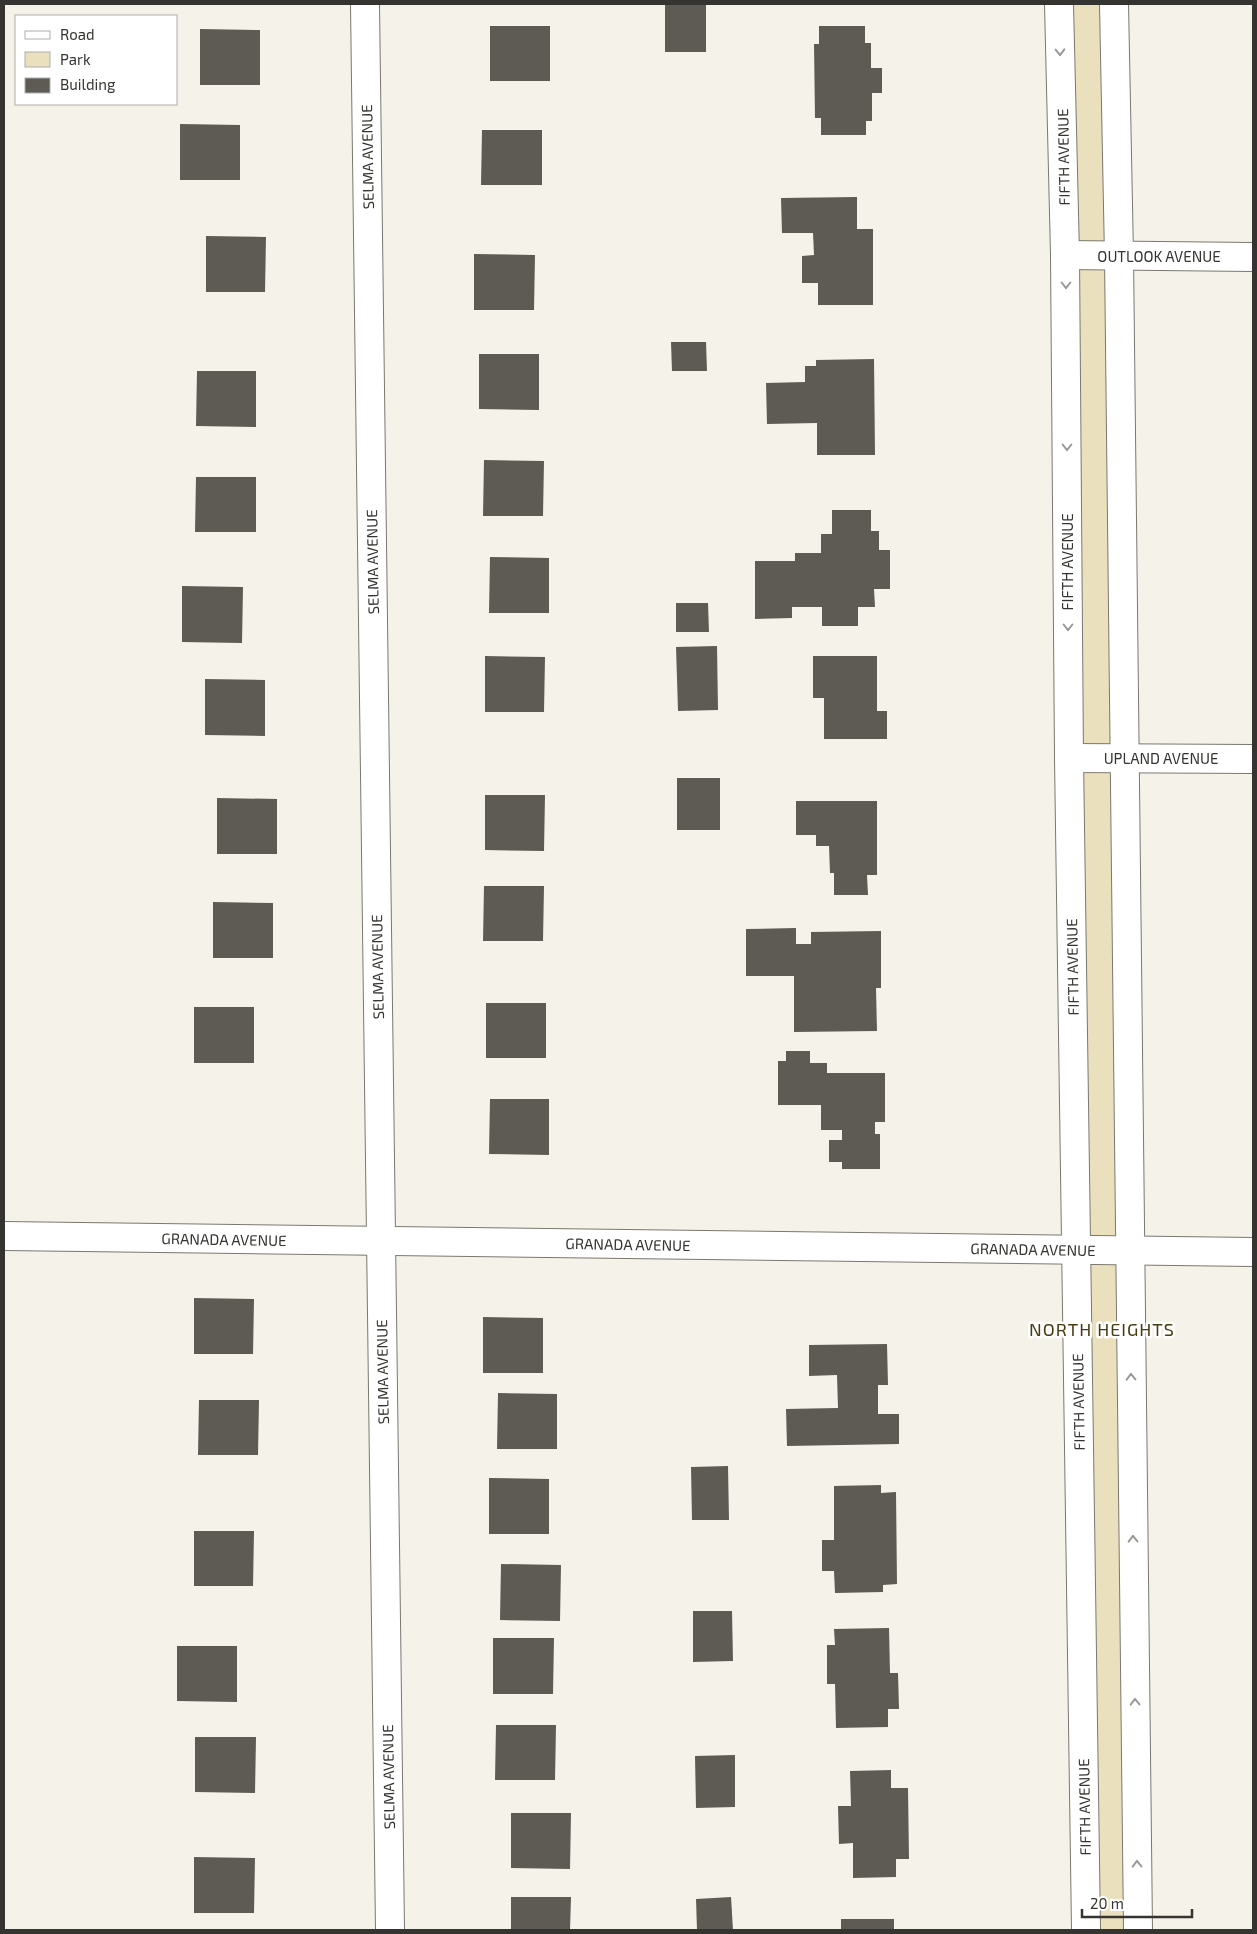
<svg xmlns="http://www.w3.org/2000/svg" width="1257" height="1934" font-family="'Exo 2',sans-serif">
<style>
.green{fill:#eae0be}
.building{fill:#5d5b54}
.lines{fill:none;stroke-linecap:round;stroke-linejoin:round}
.street-casing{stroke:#7a7870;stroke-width:30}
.secondary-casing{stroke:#7a7870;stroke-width:30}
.street{stroke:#fff;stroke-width:28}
.secondary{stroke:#fff;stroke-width:28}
.oneway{stroke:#9a9a98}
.labels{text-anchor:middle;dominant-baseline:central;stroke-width:5;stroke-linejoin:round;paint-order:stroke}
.street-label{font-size:15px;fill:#353430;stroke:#fff}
.quarter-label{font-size:18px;letter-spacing:1px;fill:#483c13;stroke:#fff}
</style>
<rect width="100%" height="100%" fill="#f4f2e9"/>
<polygon class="green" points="1059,4 1114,4 1138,1930 1086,1930"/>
<g class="building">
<rect x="665" y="4" width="41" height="48"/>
<rect x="490" y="26" width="60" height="55"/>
<polygon points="819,26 865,26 865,43 871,43 871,68 882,68 882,93 872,93 872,121 866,121 866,135 821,135 821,118 815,118 814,44 819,44"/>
<polygon points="200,29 260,30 260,85 200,85"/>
<polygon points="180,124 240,125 240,180 180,180"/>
<polygon points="482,130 542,130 542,185 481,185"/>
<polygon points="857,197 857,229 873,229 873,305 818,305 818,283 802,283 802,256 814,255 813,233 782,233 781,198"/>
<polygon points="206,236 266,237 265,292 206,292"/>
<polygon points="474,254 535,255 534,310 474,310"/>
<polygon points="671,342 706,342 707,371 672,371"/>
<polygon points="479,354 539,354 539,410 479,409"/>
<polygon points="874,359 875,455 817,455 817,423 767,424 766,383 805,382 805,366 816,366 816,360"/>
<polygon points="197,371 256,371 256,427 196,426"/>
<polygon points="484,460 544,461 543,516 483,516"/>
<polygon points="196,477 256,477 256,532 195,532"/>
<polygon points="832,510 871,510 871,531 879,531 879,550 890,550 890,589 874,589 875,607 858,607 858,626 822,626 822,607 792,607 792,618 755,619 755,561 795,561 795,553 821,553 821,534 832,534"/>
<polygon points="490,557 549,558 549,613 489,613"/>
<polygon points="182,586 243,587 242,643 182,642"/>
<polygon points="676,603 708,603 709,632 676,632"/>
<polygon points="717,646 718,710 678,711 676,647"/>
<polygon points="485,656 545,657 544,712 485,712"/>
<polygon points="813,656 877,656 877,711 887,711 887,739 824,739 824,698 813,698"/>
<polygon points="205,679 265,680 265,736 205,735"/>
<rect x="677" y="778" width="43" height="52"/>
<polygon points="485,795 545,795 544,851 485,850"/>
<polygon points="217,798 277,799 277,854 217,854"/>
<polygon points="796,801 877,801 877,875 867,875 868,895 834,895 834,873 830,873 829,846 816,846 816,835 796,835"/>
<polygon points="484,886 544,886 543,941 483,941"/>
<polygon points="213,902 273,903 273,958 213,958"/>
<polygon points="796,928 796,944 811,944 811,932 881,931 881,988 876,988 877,1031 794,1032 794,976 746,976 746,929"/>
<rect x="486" y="1003" width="60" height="55"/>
<rect x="194" y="1007" width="60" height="56"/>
<polygon points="786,1051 810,1051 810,1063 827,1063 827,1073 885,1073 885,1122 875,1122 875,1134 880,1134 880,1169 842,1169 842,1162 829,1162 829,1140 842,1140 842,1130 821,1130 821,1105 778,1105 778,1061 786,1061"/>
<polygon points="490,1099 549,1099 549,1155 489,1154"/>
<polygon points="194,1298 254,1299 253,1354 194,1354"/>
<polygon points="483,1317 543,1318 543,1373 483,1373"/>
<polygon points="887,1344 888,1385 878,1385 878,1414 899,1414 899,1444 787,1446 786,1409 838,1408 837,1375 809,1376 809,1345"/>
<polygon points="498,1393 557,1394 557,1449 497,1449"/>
<polygon points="199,1400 259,1400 258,1455 198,1455"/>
<polygon points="728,1466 729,1520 692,1520 691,1467"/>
<polygon points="489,1478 549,1479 549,1534 489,1534"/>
<polygon points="881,1485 881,1493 896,1492 897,1584 883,1585 883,1592 835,1593 834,1571 822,1571 822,1540 834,1540 834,1486"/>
<polygon points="194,1531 254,1531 253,1586 194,1586"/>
<polygon points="501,1564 561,1565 560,1621 500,1620"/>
<polygon points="693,1611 732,1611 733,1661 693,1662"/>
<polygon points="889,1628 890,1673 898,1673 899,1709 888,1709 888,1727 836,1728 835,1684 827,1684 827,1645 835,1645 834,1629"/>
<polygon points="493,1638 554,1638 553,1694 493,1694"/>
<polygon points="177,1646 237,1646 237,1702 177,1701"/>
<polygon points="496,1725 556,1725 555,1780 495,1780"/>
<polygon points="195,1737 256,1737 255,1793 195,1792"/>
<polygon points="735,1755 735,1807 696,1808 695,1756"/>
<polygon points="891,1770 891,1788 908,1788 909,1859 896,1859 896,1877 853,1878 853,1843 839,1844 838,1806 851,1806 850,1771"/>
<polygon points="511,1813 571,1813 570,1869 511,1868"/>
<polygon points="194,1857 255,1858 254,1913 194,1913"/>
<polygon points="511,1897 571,1897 570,1930 511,1930"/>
<polygon points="731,1897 733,1930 697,1930 696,1899"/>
<rect x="841" y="1919" width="53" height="11"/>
</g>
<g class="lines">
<g class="street-casing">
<g id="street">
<polyline points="365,4 390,1930"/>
<polyline points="1065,255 1253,257"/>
<polyline points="1069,758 1253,759"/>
<polyline points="4,1236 1253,1252"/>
</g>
</g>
<g class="secondary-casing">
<g id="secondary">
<polyline points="1059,4 1065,255 1069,758 1086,1930"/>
<polyline points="1114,4 1119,256 1138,1930"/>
</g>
</g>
<use href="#street" class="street"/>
<use href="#secondary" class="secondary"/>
</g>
<defs><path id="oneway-chevron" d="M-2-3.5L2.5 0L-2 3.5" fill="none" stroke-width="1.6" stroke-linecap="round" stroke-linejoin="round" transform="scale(1.25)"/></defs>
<g class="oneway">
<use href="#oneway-chevron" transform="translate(1060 52) rotate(89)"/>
<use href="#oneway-chevron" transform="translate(1066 285) rotate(90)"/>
<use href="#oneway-chevron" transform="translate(1067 447) rotate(90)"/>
<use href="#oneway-chevron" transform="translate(1068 627) rotate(90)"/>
<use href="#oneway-chevron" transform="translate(1131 1377) rotate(-91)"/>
<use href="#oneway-chevron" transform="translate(1133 1539) rotate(-91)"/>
<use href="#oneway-chevron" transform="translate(1135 1702) rotate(-91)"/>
<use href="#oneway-chevron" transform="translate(1137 1864) rotate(-91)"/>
</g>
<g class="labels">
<g class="street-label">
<text transform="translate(367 157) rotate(-91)">SELMA AVENUE</text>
<text transform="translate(1063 157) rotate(-91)">FIFTH AVENUE</text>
<text x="1159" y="256">OUTLOOK AVENUE</text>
<text transform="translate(372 562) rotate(-91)">SELMA AVENUE</text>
<text transform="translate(1067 562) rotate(-90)">FIFTH AVENUE</text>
<text x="1161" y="758">UPLAND AVENUE</text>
<text transform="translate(377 967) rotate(-91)">SELMA AVENUE</text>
<text transform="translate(1072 967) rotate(-91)">FIFTH AVENUE</text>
<text transform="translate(224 1239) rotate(1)">GRANADA AVENUE</text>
<text transform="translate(628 1244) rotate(1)">GRANADA AVENUE</text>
<text transform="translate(1033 1249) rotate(1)">GRANADA AVENUE</text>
<text transform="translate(382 1372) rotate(-91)">SELMA AVENUE</text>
<text transform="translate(1078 1402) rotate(-91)">FIFTH AVENUE</text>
<text transform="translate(388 1777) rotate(-91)">SELMA AVENUE</text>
<text transform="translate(1084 1807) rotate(-91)">FIFTH AVENUE</text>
</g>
<g class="quarter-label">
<text x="1102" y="1329">NORTH HEIGHTS</text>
</g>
</g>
<rect width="1257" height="1934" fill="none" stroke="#353430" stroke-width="10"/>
<rect x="15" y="15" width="162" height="90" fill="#ffffff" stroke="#aeaeac"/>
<rect x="25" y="31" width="25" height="8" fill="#ffffff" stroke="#aeaeac"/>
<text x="60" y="40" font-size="15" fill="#353430">Road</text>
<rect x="25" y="52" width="25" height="15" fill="#eae0be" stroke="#aeaeac"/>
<text x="60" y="65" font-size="15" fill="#353430">Park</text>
<rect x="25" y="78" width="25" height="15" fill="#5d5b54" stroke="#aeaeac"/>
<text x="60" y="90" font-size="15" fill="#353430">Building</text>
<path d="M1082 1909v8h110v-8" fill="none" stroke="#353430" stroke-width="2.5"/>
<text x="1090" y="1909" font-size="15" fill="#353430" stroke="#ffffff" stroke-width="4" paint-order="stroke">20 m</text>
</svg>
